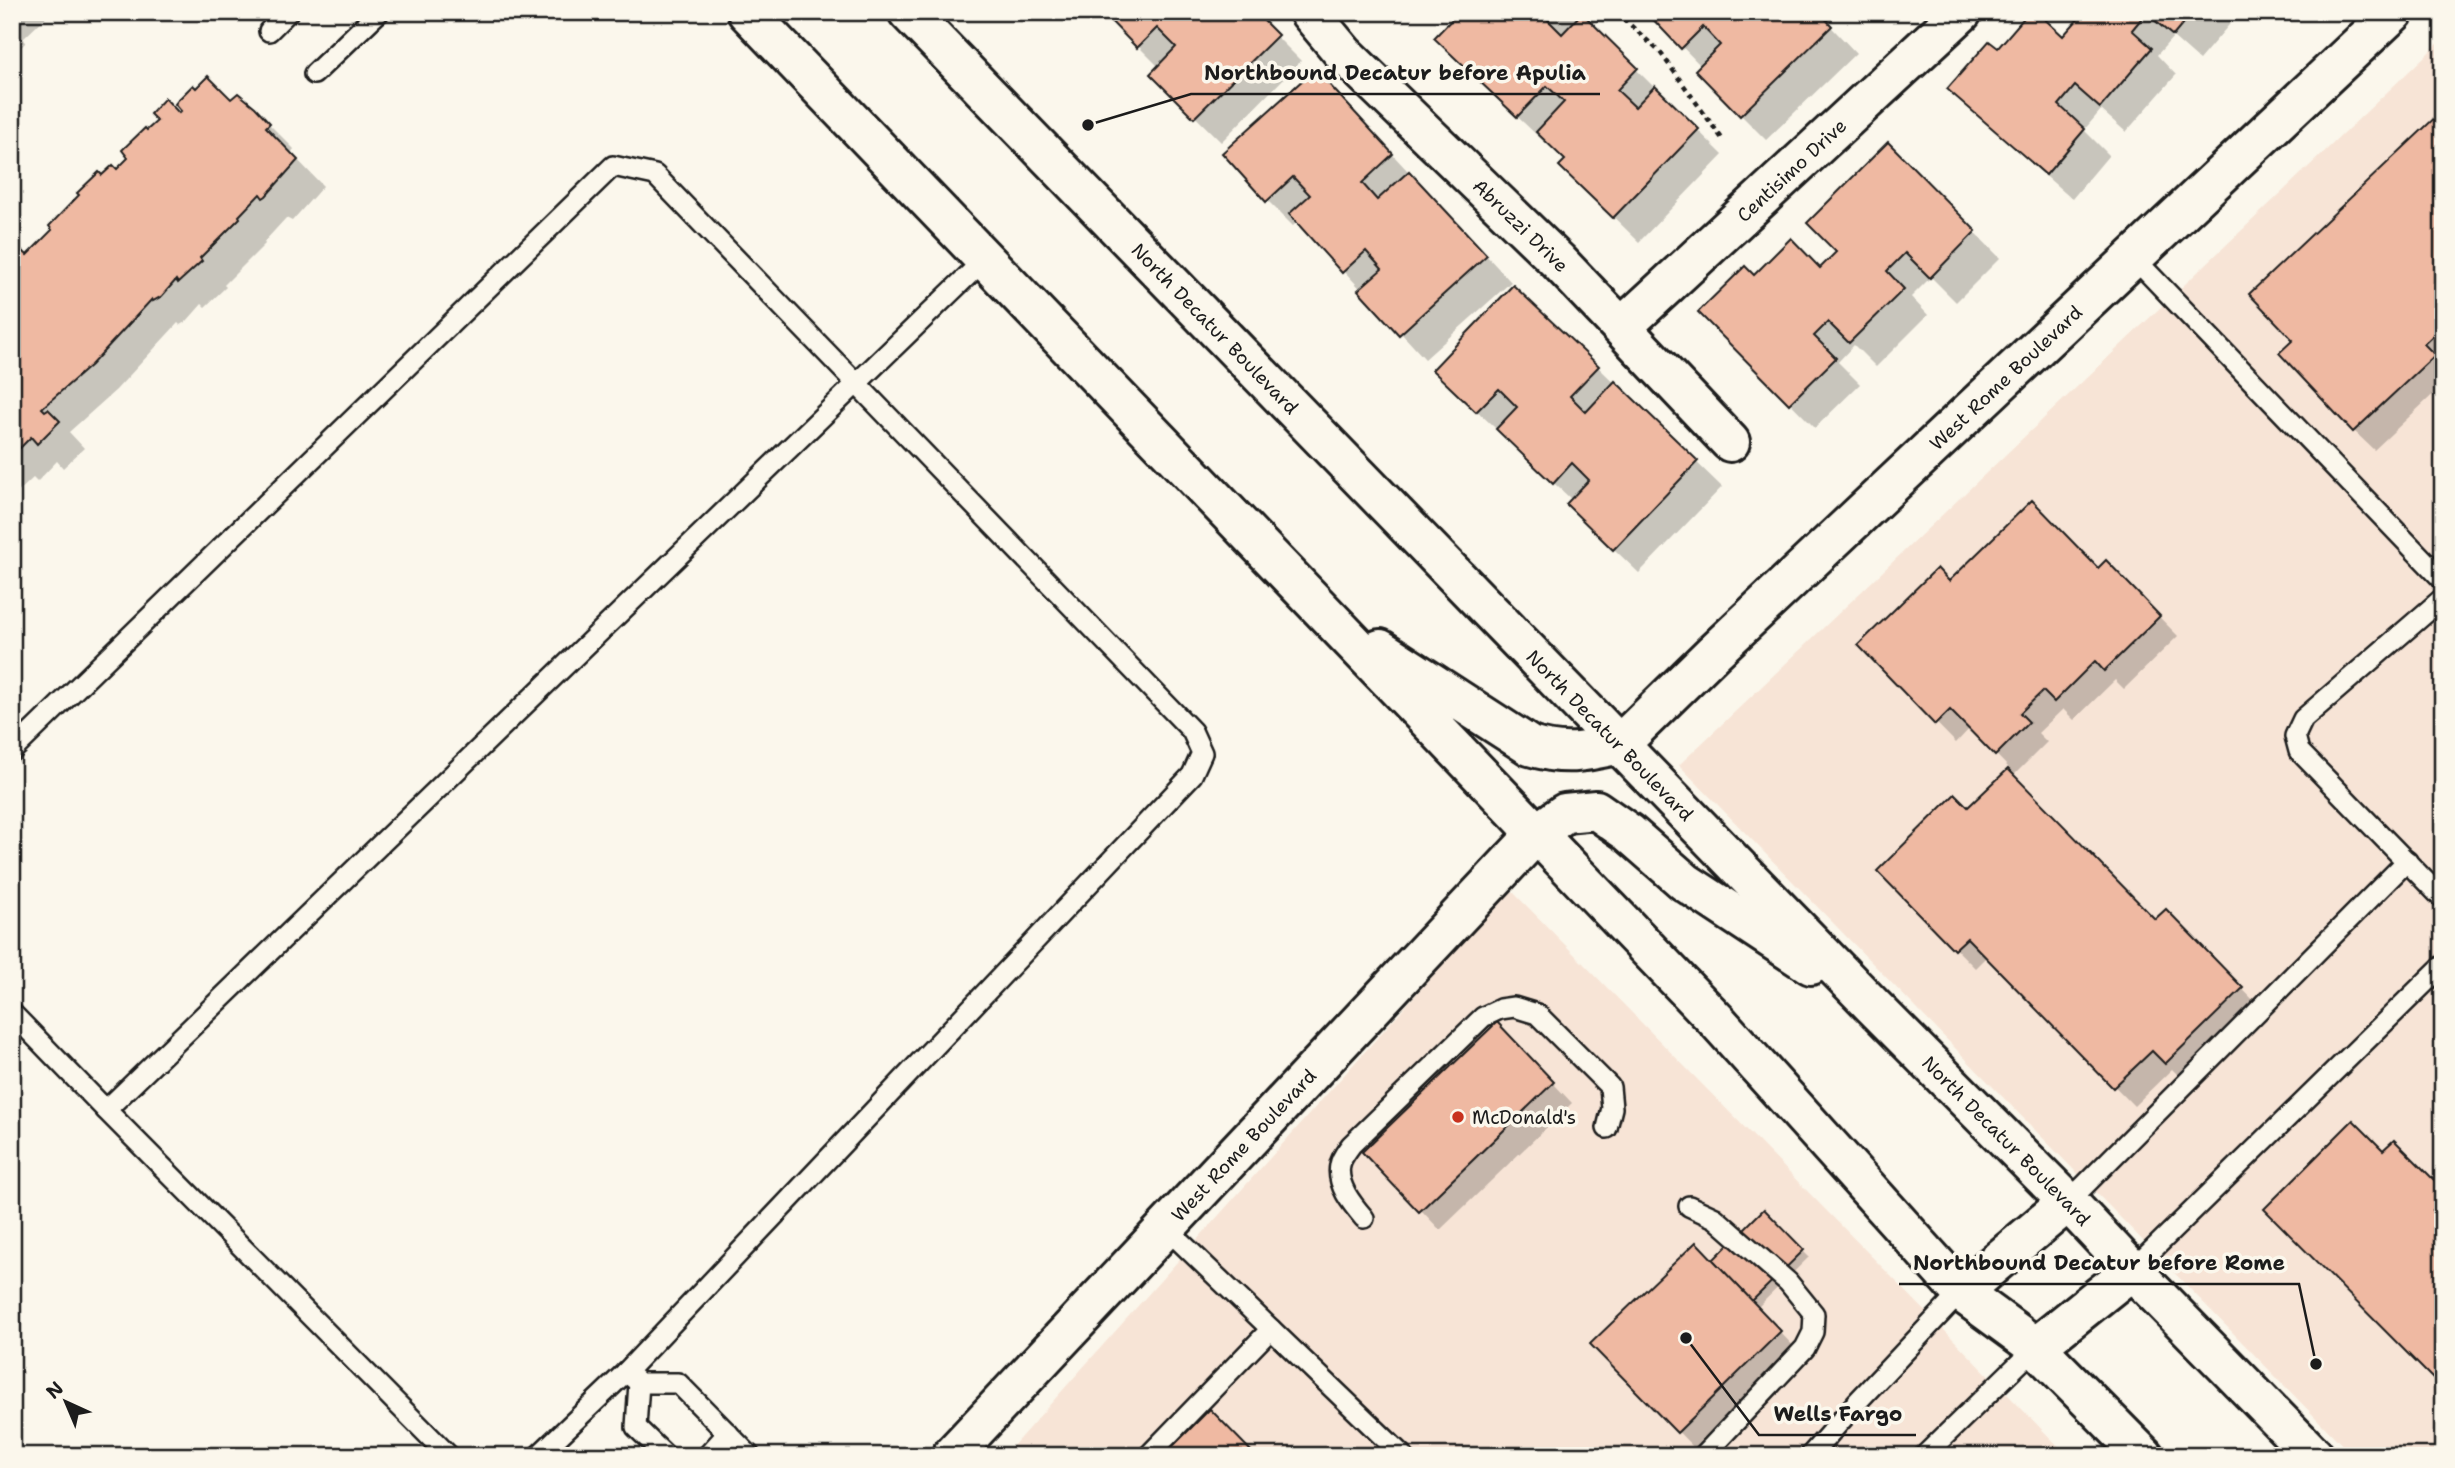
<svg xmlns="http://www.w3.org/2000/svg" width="2455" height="1468" font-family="'Shantell Sans',sans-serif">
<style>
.built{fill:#f7e4d6}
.shadow{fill:#0003}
.building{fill:#efb9a2;stroke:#1c1c1c;stroke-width:2}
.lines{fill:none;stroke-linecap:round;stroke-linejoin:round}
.service-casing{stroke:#1c1c1c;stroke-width:24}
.minor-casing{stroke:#1c1c1c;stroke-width:44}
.tertiary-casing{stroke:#1c1c1c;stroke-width:44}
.secondary-casing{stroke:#1c1c1c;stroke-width:44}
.path{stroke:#1c1c1c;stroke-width:4.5;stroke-dasharray:5 5;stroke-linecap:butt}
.service{stroke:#fbf7ec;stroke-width:19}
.minor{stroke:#fbf7ec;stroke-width:38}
.tertiary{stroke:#fbf7ec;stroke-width:38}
.secondary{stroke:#fbf7ec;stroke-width:38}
.poi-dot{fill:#c8321e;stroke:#fbf7ec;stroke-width:2.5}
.labels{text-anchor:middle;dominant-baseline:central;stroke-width:7;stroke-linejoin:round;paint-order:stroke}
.street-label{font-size:19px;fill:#1c1c1c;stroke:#fbf7ec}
.poi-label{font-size:19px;fill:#1c1c1c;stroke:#fbf7ec;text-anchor:start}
.leader{fill:none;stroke:#1c1c1c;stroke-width:2.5}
.callout-dot{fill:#1c1c1c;stroke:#fbf7ec;stroke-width:2.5}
.callout-label{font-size:21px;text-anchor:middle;font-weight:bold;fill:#1c1c1c;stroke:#fbf7ec;stroke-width:7;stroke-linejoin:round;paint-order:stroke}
</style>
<rect width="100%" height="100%" fill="#fbf7ec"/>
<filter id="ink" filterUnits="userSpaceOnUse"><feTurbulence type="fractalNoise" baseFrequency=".0143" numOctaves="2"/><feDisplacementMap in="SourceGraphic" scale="14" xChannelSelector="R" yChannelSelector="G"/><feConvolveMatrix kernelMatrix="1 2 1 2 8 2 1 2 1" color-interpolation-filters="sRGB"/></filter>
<g filter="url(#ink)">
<g class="built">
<polygon points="2443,39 2443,1456 2353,1456 1679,765"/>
<polygon points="1510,889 2068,1456 1004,1456"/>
</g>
<g class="shadow">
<polygon points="12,12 47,12 47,16 23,39 26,42 12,56"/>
<polygon points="1104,12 1252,12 1301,61 1221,142 1152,74 1159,67"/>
<polygon points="1461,12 1585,12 1587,14 1584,18 1723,155 1639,242 1587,191 1567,161 1545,139 1543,141 1461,63"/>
<polygon points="1648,12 1817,12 1856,53 1766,140 1741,115 1701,66"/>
<polygon points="2072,12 2240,12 2199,60 2173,37 2157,55 2176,75 2126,132 2101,110 2084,130 2109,155 2072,199 1975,114 1950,89 1998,51 2063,38 2080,19"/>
<polygon points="1315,71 1511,282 1425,359 1298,221 1293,226 1267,200"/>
<polygon points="232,101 254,109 294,149 291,153 323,186 292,221 286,218 264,242 265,244 224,285 226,287 205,307 202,304 187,321 180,325 178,323 116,390 69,432 84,448 63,468 57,461 37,482 33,478 12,498 12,263 27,257 102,178 117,171 130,159 147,132 180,116"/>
<polygon points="2443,113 2443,385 2374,450 2354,431 2295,340"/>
<polygon points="1888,145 2000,258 1956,302 1931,277 1911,297 1928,315 1876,367 1854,345 1838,362 1860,384 1815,428 1701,312 1754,278 1820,270 1838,252"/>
<polygon points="1598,367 1722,487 1639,573 1593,529 1572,500 1460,395"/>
<polygon points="2106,563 2178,636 2124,689 2115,680 2074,720 2063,709 2038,733 2047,742 2013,776 2155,922 2166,911 2261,1008 2185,1082 2172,1069 2134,1106 1987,956 1975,968 1879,871 1968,810 2010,769 1970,728 1956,743 1860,645 1949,583 2098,570"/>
<polygon points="1516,1044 1572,1103 1440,1230 1421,1210"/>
<polygon points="2383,1153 2443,1191 2443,1386"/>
<polygon points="1764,1212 1809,1257 1757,1308 1799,1352 1697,1451 1593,1344 1713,1262"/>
</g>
<g class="building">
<polygon points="1102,12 1255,12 1278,35 1194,118 1150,74 1176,47 1157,28 1137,48"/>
<polygon points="1459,12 1540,12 1562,34 1582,13 1638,68 1617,90 1635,107 1655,86 1699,129 1613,218 1559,166 1565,160 1536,132 1564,102 1547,86 1517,117 1434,38"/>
<polygon points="1646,12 1819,12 1832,26 1740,116 1695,70 1720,45 1703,27 1681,49"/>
<polygon points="2029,12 2037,12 2063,36 2079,18 2073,12 2193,12 2173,36 2146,13 2132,30 2152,48 2100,108 2075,86 2059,105 2085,129 2046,175 1947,89 1989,41 1998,48"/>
<polygon points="1315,69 1393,154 1362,183 1377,200 1409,171 1487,255 1399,335 1358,290 1382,269 1366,251 1342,273 1289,214 1310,195 1293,177 1266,202 1222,153"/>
<polygon points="208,76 231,99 238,93 255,107 270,123 266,127 298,160 266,196 263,198 260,194 239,216 240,218 200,258 202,261 178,283 176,280 162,296 153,301 152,299 91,365 42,408 45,411 48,409 60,421 37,444 31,437 12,456 12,262 23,251 27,255 52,230 49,226 79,195 77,193 99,172 102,175 113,165 117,169 128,158 122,150 145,128 147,130 157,121 150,114 165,98 179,113 181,111 175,104 179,99 193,85 196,88"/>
<polygon points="2443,110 2443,326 2424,344 2435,355 2353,432 2279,353 2293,340 2249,294"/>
<polygon points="1888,142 1976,231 1930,278 1905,253 1887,271 1904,289 1849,343 1828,322 1814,336 1836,358 1789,404 1698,312 1745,266 1754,275 1791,238 1820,268 1836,252 1807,223"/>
<polygon points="1513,285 1599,366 1570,396 1586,412 1615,381 1698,461 1613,550 1566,504 1589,480 1572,463 1553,484 1496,429 1517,407 1499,389 1476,412 1432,370"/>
<polygon points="2032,500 2098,568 2106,560 2160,616 2104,671 2095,661 2054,702 2043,691 2020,713 2029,722 1995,756 1950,710 1935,725 1858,645 1937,568 1949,581"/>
<polygon points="2008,769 2155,919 2166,909 2243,988 2165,1064 2152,1051 2113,1088 1967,938 1954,950 1877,871 1955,794 1968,807"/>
<polygon points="1497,1022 1554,1082 1419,1212 1362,1152"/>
<polygon points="2353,1120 2383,1150 2394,1140 2443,1189 2443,1201 2433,1210 2443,1220 2443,1389 2264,1209"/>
<polygon points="1764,1209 1804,1250 1752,1301 1713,1260"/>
<polygon points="1696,1242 1781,1331 1677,1433 1590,1344"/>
<polygon points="1210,1409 1256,1456 1163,1456"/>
</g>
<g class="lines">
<g class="service-casing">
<g id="service">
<polyline points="269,31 288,12"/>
<polyline points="314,74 379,12"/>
<polyline points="2133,257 2443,580"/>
<polyline points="2443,598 2303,719 2295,736 2299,751 2443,899"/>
<polyline points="12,751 613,166 655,175 1192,731 1202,753 1192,775 626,1372 538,1456"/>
<polyline points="12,1013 106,1110 985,259"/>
<polyline points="106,1110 449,1456"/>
<polyline points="2068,1202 2407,861"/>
<polyline points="1689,1206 1715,1218 1788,1282 1814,1314 1813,1332 1805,1348 1703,1456"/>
<path d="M1364,1218C1352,1204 1336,1185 1340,1165C1341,1158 1347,1151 1351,1145L1483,1017L1500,1009L1514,1007L1537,1014L1610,1087L1612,1108L1607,1128"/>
<polyline points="1165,1227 1403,1456"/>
<polyline points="2132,1270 2443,965"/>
<polyline points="626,1372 639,1383 678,1383 750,1456"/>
<polyline points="639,1383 636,1427 666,1456"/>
<polyline points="707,1456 728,1433"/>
<polyline points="1148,1456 1271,1329"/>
<polyline points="1810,1456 1858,1401 1961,1292"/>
<polyline points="1924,1456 2036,1347"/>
</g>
</g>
<g class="minor-casing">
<g id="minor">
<path id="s1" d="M1309,12L1344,54L1558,261L1730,442"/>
<path id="s2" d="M1622,327L1962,12"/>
</g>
</g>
<g class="tertiary-casing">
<g id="tertiary">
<path id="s3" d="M1620,744L1713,653L2394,12"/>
<path id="s4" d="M951,1456L1537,833"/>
</g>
</g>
<g class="secondary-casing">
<g id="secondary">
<polyline points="747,12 1719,1023 1961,1292 2036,1347 2144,1456"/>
<path id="s5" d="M908,12L1872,1005L2068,1202L2132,1270L2314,1456"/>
<path d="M1380,649L1530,746C1565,757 1585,752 1620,744"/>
<polyline points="1537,833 1565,813 1596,810 1629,833 1685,882 1811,965"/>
<polyline points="1961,1292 2068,1202"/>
<polyline points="2036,1347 2132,1270"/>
</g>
</g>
<polyline class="path" points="1616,12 1660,52 1723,140"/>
<use href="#service" class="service"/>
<use href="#minor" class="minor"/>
<use href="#tertiary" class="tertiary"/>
<use href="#secondary" class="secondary"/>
</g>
</g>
<circle class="poi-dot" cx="1458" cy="1117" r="7"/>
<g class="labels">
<g class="street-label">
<text stroke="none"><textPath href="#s2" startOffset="231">Centisimo Drive</textPath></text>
<text stroke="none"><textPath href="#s1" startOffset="301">Abruzzi Drive</textPath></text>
<text stroke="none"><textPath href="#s5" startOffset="441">North Decatur Boulevard</textPath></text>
<text stroke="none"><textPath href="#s3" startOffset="532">West Rome Boulevard</textPath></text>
<text stroke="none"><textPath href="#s5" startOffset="1008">North Decatur Boulevard</textPath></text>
<text stroke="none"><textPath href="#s5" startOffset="1575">North Decatur Boulevard</textPath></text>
<text stroke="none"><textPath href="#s4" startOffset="427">West Rome Boulevard</textPath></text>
</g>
<g class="poi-label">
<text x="1472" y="1117">McDonald's</text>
</g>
</g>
<path class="leader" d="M1088 125L1191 94H1600M2316 1364L2299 1284H1899M1686 1338L1759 1435H1916"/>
<g class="callout-dot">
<circle cx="1088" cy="125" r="7"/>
<circle cx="2316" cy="1364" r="7"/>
<circle cx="1686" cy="1338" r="7"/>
</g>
<g class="callout-label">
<text x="1395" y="80">Northbound Decatur before Apulia</text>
<text x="2099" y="1270">Northbound Decatur before Rome</text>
<text x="1838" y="1421">Wells Fargo</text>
</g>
<rect width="2455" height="1468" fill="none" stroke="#fbf7ec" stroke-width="42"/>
<rect x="21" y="21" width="2413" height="1426" fill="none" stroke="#1c1c1c" stroke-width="2.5" filter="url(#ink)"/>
<g transform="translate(66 1402) rotate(316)" stroke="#fbf7ec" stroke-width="5" paint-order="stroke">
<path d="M0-5L12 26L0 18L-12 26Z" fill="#1c1c1c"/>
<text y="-10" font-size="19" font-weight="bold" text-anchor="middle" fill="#1c1c1c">N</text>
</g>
</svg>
